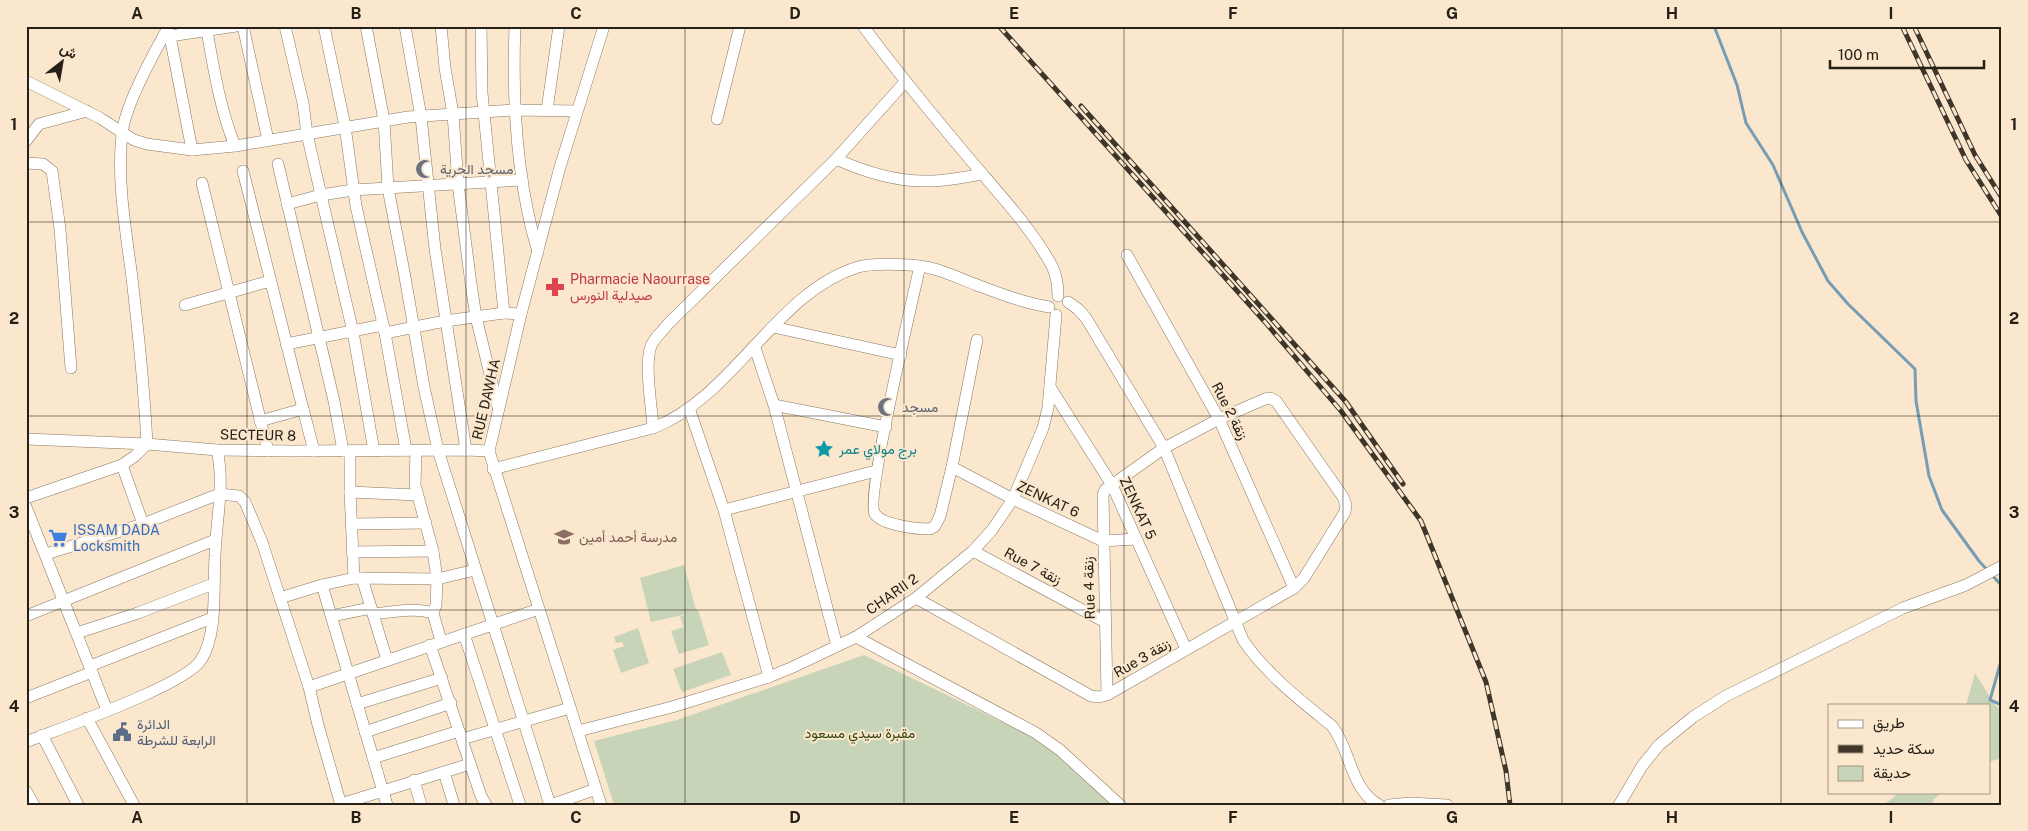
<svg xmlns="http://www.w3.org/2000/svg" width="2028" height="831" font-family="'Public Sans',Vazirmatn,sans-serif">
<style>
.green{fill:#c7d4b7}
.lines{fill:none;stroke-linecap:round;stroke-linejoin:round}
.stream{stroke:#769db3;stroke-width:3}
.minor-casing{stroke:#897861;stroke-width:12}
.minor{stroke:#fff;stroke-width:11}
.rail-casing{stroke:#3f362b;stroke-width:5}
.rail{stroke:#fae7cd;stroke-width:3;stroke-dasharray:9;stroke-linecap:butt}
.grid{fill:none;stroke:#272017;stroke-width:1;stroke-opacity:0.55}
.labels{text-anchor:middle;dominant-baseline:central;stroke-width:4;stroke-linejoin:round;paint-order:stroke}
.worship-label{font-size:14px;fill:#5b616d;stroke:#fae7cd;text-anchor:start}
.health-label{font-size:14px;fill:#be3a42;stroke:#fae7cd;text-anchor:start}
.street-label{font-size:14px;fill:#272017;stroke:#fae7cd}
.culture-label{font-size:14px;fill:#0d838f;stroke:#fae7cd;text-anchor:start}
.shop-label{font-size:14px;fill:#366cbe;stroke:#fae7cd;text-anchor:start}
.education-label{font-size:14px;fill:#785e54;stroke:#fae7cd;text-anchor:start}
.service-label{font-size:14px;fill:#4e5e75;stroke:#fae7cd;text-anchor:start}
.park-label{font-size:14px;fill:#33460e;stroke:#fae7cd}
.neatline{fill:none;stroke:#272017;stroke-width:2}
.grid-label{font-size:16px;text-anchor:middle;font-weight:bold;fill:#272017}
</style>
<rect width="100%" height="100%" fill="#fae7cd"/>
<g class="green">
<polygon points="684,565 696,610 698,610 709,645 679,654 671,631 684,627 680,617 687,614 651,622 640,578"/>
<polygon points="638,628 649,663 621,673 613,650 624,646 622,642 616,643 614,637"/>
<polygon points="722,652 731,675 682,692 673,669"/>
<polygon points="864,655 1058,749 1115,805 614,805 594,741 677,720"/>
<polygon points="1975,673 1995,705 2002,711 2002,750 1998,759 1989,762 1989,705 1966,705"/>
<polygon points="1897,792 1942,792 1934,799 1932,805 1883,805 1893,798"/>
</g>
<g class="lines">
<g class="stream">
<polyline points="1714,26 1737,85 1746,123 1773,165 1802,232 1828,281 1848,304 1915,369 1916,401 1929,476 1942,510 1979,561 2002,586"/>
<polyline points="2002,647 2001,661 1990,700 2002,705"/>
</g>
<g class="minor-casing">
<g id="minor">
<polyline points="243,26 268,140"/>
<polyline points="285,26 303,103 307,134 321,195 353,332 374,451"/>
<polyline points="324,26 345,126 356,206 385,333 406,450"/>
<polyline points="366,26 384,120 388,188 405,277 424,387 438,450 550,805"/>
<polyline points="405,26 421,117 435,249 466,450"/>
<polyline points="441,26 445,68 453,114 458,184 471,284 476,317 498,407"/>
<polyline points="481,26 482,93 504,313 521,314"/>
<path d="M515,26C512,102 516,179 538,252"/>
<path d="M863,26C898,73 935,118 973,163C1001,196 1032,229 1052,266C1057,276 1058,286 1058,296"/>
<path d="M207,31C214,70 220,109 235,146"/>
<polyline points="164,35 170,36 236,26"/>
<polyline points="170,36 192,150"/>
<polyline points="26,81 100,118 134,140 147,144 192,150 235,146 408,117 514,110 577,111"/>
<polyline points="547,110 559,26"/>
<polyline points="717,119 740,26"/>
<polyline points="26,141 39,124 87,111"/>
<path d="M836,159C865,172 897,182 929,181C947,181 965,177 982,174"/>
<polyline points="26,163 43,164 52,171 60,229 71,368"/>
<polyline points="278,164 334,401 343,451"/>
<polyline points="243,171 303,409 260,421"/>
<polyline points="202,183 268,451"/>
<polyline points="287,204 321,195 353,190 522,180"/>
<polyline points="1127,255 1219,419 1294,588"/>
<path d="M920,266C913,297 865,500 875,514C882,525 917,529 930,529L935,526L940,516L952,467L977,340"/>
<path d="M1068,302L1078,309L1086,318L1164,448L1243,640C1266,674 1300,700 1332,726C1351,750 1350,789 1379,805"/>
<polyline points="185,305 270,281"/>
<polyline points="773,327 901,355"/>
<polyline points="385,333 445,321 504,313"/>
<polyline points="286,344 383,325"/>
<polyline points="755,348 774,405 837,646"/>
<polyline points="1050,387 1112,485 1186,649"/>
<polyline points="774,405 886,427"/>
<polyline points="689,408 724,510 769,677"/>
<polyline points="303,409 314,451"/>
<path d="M653,428C652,407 644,365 651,346C654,338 663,331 668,324L836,159L905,82"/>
<polyline points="26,439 147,444 217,450 290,451 466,450 489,451"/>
<polyline points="416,450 415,485 433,551 437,579 436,605 433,613"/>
<polyline points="350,451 350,492 354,578"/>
<polyline points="122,465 143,524"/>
<polyline points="952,467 1013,499 1103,541 1136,539"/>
<path d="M493,469L653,428C734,397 776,292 858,267C871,263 905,264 919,266C939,268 958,278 977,285C1001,294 1024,303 1049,307"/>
<polyline points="350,492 417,495"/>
<path d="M26,498L122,465L135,456L147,444C144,385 138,328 131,270C125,226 117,178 122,134C125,105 154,53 169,26"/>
<polyline points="26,507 107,710"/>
<polyline points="724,510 876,471"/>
<polyline points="351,524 426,523"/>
<polyline points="973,551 1105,622"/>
<polyline points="352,552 433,551"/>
<polyline points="46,554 143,524 219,494 239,496 245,502 262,542 309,687 318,725 341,805"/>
<polyline points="362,578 387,660"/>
<polyline points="322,585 387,805"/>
<polyline points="280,598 322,585 354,578 437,579 475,570"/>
<polyline points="916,598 1091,696 1099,697 1107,695 1294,588 1304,578 1345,512 1346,505 1343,497 1276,401 1270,398 1265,399 1219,419 1164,448 1105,490 1103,495 1107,695"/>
<path d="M373,614C392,612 415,607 433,613L441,641"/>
<polyline points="26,616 215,540"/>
<polyline points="331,616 371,608"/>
<polyline points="77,633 138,613 213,584"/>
<polyline points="464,634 520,805"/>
<polyline points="856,637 1036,733 1060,750 1120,805"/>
<polyline points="430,645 481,796 486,805"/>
<polyline points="90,666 212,618"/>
<polyline points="309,687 539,609"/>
<polyline points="26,698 92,672"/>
<polyline points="357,704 442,678"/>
<polyline points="87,718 134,805"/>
<polyline points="578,731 672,707 769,677 793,667 856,637 916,598 973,551 992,530 1013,499 1043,428 1048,408 1056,315"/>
<polyline points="365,732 451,703"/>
<polyline points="42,735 78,805"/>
<polyline points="462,739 570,708"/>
<path d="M26,742C59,729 186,685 201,660C218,634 213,587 215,556C216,521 225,484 217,450"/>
<polyline points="373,758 459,731"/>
<polyline points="444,772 454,805"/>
<polyline points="414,780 421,805"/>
<polyline points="26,791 34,805"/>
<polyline points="341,804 470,764"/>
<polyline points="551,805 596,789"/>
<polyline points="601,805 489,451 521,314 560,167 604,26"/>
<polyline points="1389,805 1410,803 1447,805"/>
<polyline points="1619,805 1642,766 1659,745 1693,717 1726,696 1903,608 1966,585 2002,566"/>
</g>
</g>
<use href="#minor" class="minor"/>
<g class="rail-casing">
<g id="rail">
<polyline points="999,26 1265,322 1341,411 1421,521 1486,682 1506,771 1510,805"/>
<polyline points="1902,26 1966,160 2002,217"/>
<polyline points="1914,26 1975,155 2002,198"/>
<polyline points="1081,106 1346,402 1403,484"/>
</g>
</g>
<use href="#rail" class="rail"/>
</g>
<path class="grid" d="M247,26V805M466,26V805M685,26V805M904,26V805M1124,26V805M1343,26V805M1562,26V805M1781,26V805M26,222H2002M26,416H2002M26,610H2002"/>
<defs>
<g id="mosque-bare" transform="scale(1.5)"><path d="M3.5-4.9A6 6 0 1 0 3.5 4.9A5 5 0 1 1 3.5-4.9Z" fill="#6b7280" stroke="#fae7cd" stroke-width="2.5" paint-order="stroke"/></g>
<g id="pharmacy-bare" transform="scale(1.5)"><path d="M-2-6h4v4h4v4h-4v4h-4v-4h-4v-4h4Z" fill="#e0444e" stroke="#fae7cd" stroke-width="2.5" paint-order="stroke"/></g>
<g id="sight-bare" transform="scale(1.5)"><path d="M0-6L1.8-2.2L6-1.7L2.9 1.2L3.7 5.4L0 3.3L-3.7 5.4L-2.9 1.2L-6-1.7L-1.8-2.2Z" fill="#0f9aa8" stroke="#fae7cd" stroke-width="2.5" paint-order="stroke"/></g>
<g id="school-bare" transform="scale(1.5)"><path d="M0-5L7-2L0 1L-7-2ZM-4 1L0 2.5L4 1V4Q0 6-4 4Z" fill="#8d6e63" stroke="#fae7cd" stroke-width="2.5" paint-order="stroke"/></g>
<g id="supermarket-bare" transform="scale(1.5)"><path d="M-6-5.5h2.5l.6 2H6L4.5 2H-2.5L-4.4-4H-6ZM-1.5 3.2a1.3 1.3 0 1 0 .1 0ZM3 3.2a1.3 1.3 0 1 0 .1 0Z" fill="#3f7fe0" stroke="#fae7cd" stroke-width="2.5" paint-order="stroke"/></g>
<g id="civic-bare" transform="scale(1.5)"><path d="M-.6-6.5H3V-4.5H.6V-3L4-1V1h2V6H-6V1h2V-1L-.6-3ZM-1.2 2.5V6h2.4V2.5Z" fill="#5c6f8a" stroke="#fae7cd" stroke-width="2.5" paint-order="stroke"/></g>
</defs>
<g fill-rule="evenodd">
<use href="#mosque-bare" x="425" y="169"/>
<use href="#pharmacy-bare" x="555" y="287"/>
<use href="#mosque-bare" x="887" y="407"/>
<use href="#sight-bare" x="824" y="449"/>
<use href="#school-bare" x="564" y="537"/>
<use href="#supermarket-bare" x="58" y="538"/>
<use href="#civic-bare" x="122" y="732"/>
</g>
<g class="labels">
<g class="worship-label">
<text x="440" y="169">مسجد الحرية</text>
<text x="902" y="407">مسجد</text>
</g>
<g class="health-label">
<text x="570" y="279">Pharmacie Naourrase<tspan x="570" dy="16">صيدلية النورس</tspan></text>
</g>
<g class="street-label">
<text transform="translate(486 399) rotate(-77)">RUE DAWHA</text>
<text transform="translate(1230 411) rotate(63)">Rue 2 زنقة</text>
<text transform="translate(258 435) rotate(1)">SECTEUR 8</text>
<text transform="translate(1048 499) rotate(25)">ZENKAT 6</text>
<text transform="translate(1138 508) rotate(65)">ZENKAT 5</text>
<text transform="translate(1033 566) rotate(28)">Rue 7 زنقة</text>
<text transform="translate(1089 588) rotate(-92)">Rue 4 زنقة</text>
<text transform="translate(892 594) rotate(-35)">CHARII 2</text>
<text transform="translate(1142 658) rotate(-30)">Rue 3 زنقة</text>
</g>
<g class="culture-label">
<text x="839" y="449">برج مولاي عمر</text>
</g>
<g class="shop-label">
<text x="73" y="530">ISSAM DADA<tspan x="73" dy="16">Locksmith</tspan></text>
</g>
<g class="education-label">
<text x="579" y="537">مدرسة أحمد أمين</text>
</g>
<g class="service-label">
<text x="137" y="724">الدائرة<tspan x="137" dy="16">الرابعة للشرطة</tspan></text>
</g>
<g class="park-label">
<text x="860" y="733">مقبرة سيدي مسعود</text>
</g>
</g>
<rect width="2028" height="831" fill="none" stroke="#fae7cd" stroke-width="55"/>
<rect x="1828" y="704" width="162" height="90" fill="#fae7cd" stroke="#a69784"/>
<rect x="1838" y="720" width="25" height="8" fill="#ffffff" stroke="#a69784"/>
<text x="1873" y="728" font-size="15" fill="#272017">طريق</text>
<rect x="1838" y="745" width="25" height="8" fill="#3f362b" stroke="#a69784"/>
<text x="1873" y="754" font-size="15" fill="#272017">سكة حديد</text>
<rect x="1838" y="766" width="25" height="15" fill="#c7d4b7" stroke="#a69784"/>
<text x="1873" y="778" font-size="15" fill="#272017">حديقة</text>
<g transform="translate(62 62) rotate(31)" stroke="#fae7cd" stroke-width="4" paint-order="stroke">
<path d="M0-4L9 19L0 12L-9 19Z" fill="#272017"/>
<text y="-8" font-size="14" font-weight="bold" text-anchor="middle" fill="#272017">ش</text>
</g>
<path d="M1830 60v8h154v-8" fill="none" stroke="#272017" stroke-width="2.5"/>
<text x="1838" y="60" font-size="15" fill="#272017" stroke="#fae7cd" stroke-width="4" paint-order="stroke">100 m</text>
<rect x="28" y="28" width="1972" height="776" class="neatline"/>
<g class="grid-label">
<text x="137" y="19">A</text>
<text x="356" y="19">B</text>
<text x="576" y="19">C</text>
<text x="795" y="19">D</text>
<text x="1014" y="19">E</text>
<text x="1233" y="19">F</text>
<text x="1452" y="19">G</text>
<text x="1672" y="19">H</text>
<text x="1891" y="19">I</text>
<text x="14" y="130">1</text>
<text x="2014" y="130">1</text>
<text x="14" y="324">2</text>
<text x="2014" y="324">2</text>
<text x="14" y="518">3</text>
<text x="2014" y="518">3</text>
<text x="14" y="712">4</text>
<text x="2014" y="712">4</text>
<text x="137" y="823">A</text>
<text x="356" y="823">B</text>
<text x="576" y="823">C</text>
<text x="795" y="823">D</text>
<text x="1014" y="823">E</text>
<text x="1233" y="823">F</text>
<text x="1452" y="823">G</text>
<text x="1672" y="823">H</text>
<text x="1891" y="823">I</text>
</g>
</svg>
